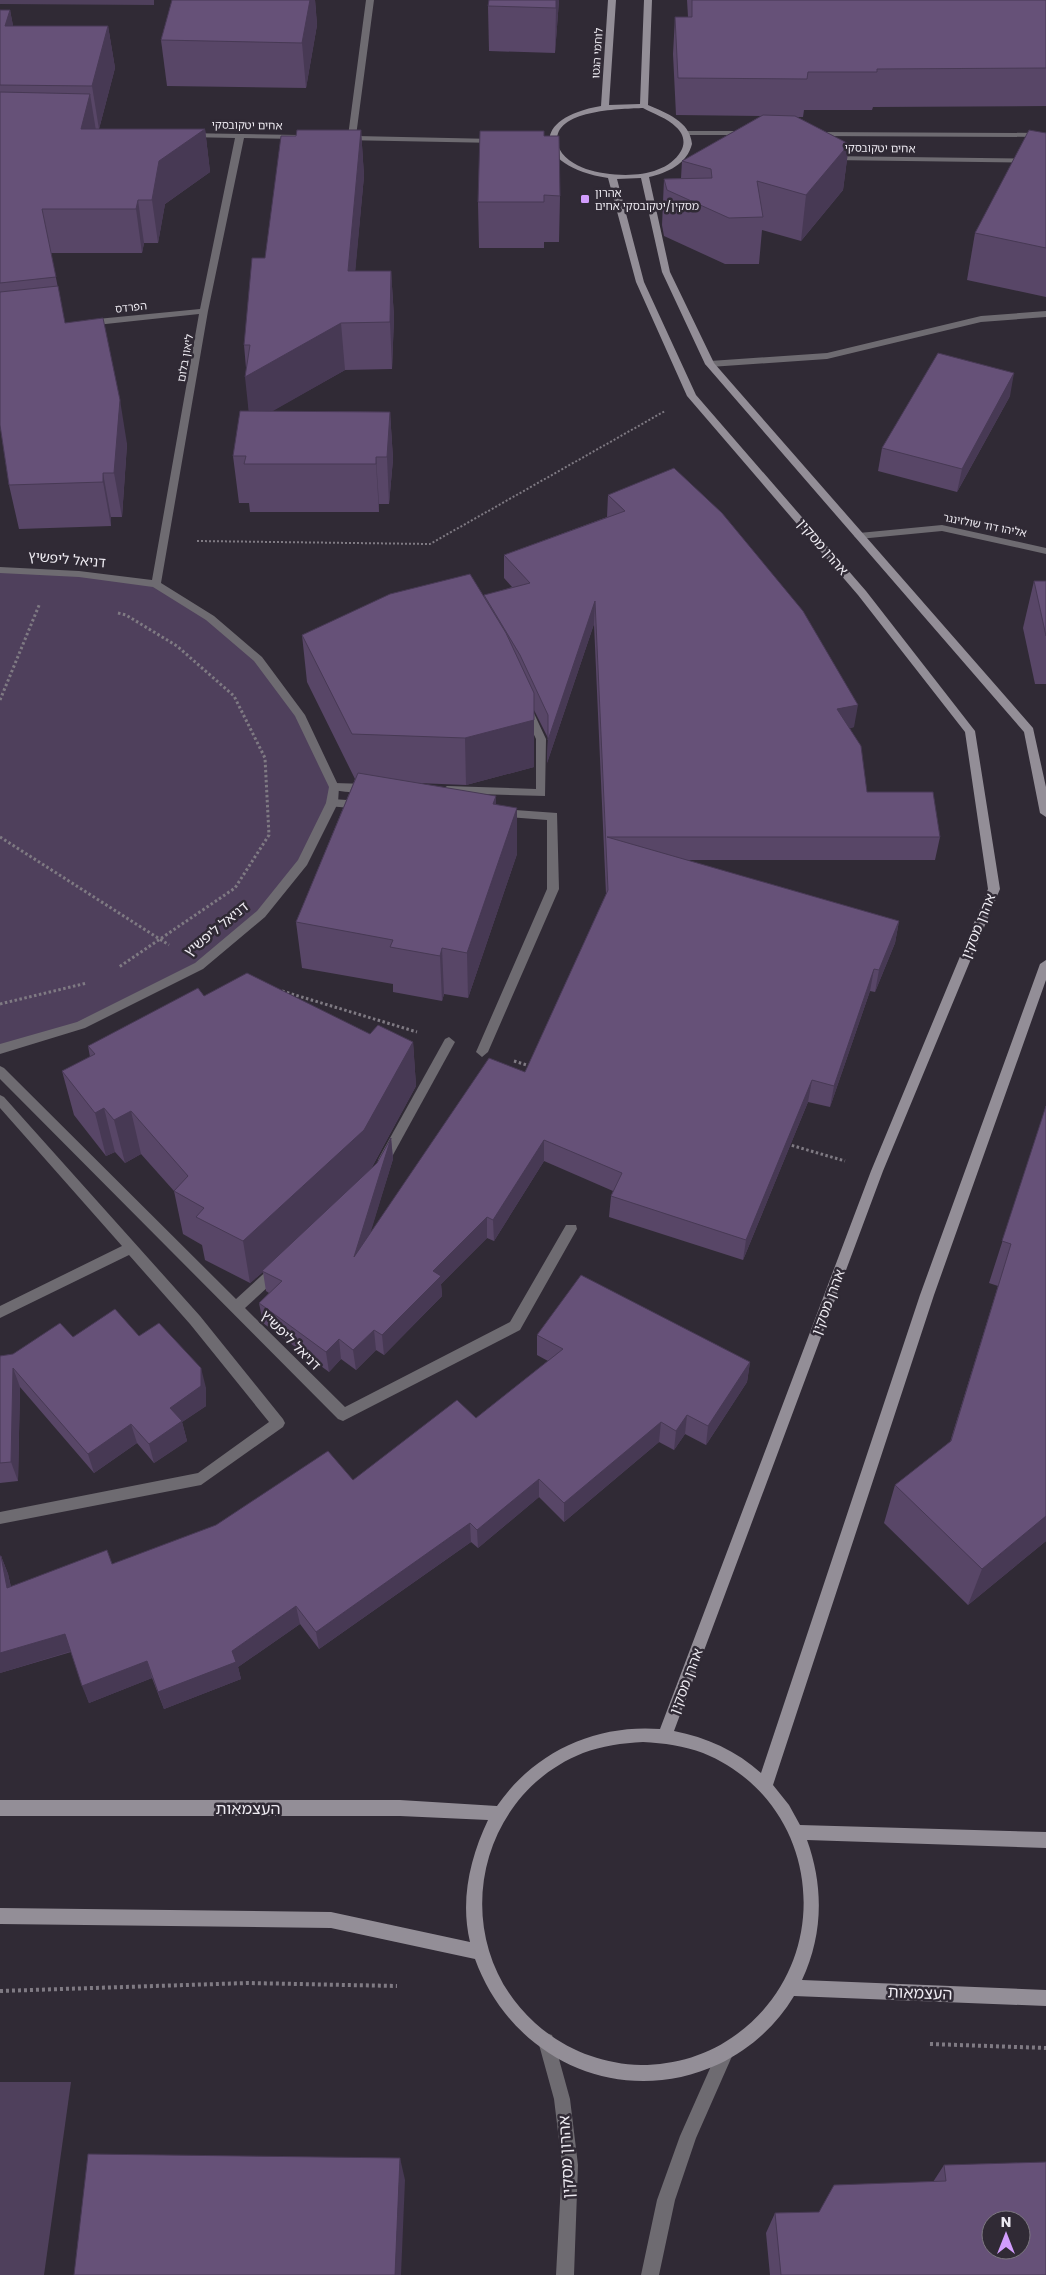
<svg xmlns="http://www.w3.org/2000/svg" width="1046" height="2275" font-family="Poppins,'Noto Sans Hebrew',sans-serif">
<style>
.green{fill:#4f405c}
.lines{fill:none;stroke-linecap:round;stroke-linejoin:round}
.path-far2{stroke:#7f7a83;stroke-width:2;stroke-dasharray:2 2;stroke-linecap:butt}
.path-far1{stroke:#7f7a83;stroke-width:3;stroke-dasharray:2.5 2.5;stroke-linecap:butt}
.path{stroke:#7f7a83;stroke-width:4;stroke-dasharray:3 3;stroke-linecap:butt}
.lane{fill:#6e6b71;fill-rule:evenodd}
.street{fill:#6e6b71;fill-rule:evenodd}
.secondary{fill:#938e97;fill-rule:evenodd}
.wall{fill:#584667}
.shaded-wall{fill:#473954}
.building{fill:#665178;stroke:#473954;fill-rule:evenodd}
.poi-dot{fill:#d29dfd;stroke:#302a35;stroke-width:2}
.labels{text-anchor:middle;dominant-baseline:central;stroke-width:5;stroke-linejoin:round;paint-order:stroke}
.far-street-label{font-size:11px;fill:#edeaf1;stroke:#302a35}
.far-poi-label{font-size:11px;fill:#edeaf1;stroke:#302a35;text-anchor:start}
.street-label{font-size:14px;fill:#edeaf1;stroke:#302a35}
.near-street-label{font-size:16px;fill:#edeaf1;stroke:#302a35}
</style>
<rect width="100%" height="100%" fill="#302a35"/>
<g class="green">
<polygon points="0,0 154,0 154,5 0,4"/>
<polygon points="0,570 79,574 156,584 210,618 258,659 300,715 334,787 303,862 261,914 199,966 81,1025 0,1049"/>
<polygon points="0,2082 71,2082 44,2275 0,2275"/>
</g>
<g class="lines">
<polyline class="path-far2" points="197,541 430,544 665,411"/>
<g class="path-far1">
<polyline points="118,613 126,615 177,646 234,696 265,758 269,835 235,888 119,967"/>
<polyline points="0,700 40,603"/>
<polyline points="0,837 169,945"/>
<polyline points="282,991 417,1032"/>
<polyline points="0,1004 87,983"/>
<polyline points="514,1061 530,1066"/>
<polyline points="787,1144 845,1161"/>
</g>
<g class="path">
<polyline points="0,1991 248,1983 397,1986"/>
<polyline points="930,2044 1046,2048"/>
</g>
<g class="lane">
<polygon points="527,705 532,709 546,739 545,796 443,793 441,790 447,786 536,789 536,739 522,709"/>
<path d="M334,783L367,784L372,788C367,794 334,793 329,787Z"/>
<polygon points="332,799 362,801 368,805 362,809 328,806 326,803 328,800"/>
<polygon points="500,809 557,813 559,889 488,1052 482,1057 476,1052 547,889 547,820 496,816 494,813"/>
<polygon points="449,1037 455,1042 388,1164 380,1164 378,1160 380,1156 445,1039"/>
<polygon points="0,1066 4,1068 236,1299 272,1266 277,1265 282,1266 284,1270 282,1274 245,1308 345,1407 510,1322 566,1225 576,1225 577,1229 520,1330 343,1421 338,1419 0,1079"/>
<polygon points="0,1095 4,1097 200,1316 283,1419 285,1423 283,1427 201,1485 0,1524 0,1512 198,1473 269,1422 190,1324 129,1255 0,1318 0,1306 122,1246 0,1108"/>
</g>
<g class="street">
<polygon points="366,0 374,0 356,136 495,139 498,139 498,143 342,140 342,136 348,136"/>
<polygon points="683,131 749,131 753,133 749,135 686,135 682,133"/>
<polygon points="811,132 1046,133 1046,137 814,136 810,134"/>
<polygon points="185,133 298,135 302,137 298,139 244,138 208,311 161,583 214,616 262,657 305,715 339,787 338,803 307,865 265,917 203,969 85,1028 0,1054 0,1044 77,1022 195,963 257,911 298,860 326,803 329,787 295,716 254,661 206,620 153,587 79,577 0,573 0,567 79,571 152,580 199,314 87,326 83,323 87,320 200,309 235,138 188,137 184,135"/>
<polygon points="828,156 1046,159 1046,163 831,160 827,158"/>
<polygon points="1046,311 1046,317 981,322 827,359 710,367 705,364 710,361 827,353 981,316"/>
<polygon points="942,525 1046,548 1046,554 942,531 859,539 854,536 859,533"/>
<polygon points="546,2033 552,2035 554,2041 570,2099 578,2165 574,2275 556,2275 562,2165 554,2099 538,2041 540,2035"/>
<polygon points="725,2046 731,2048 733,2054 696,2138 675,2200 659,2275 641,2275 657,2200 680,2136 719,2048"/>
</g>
<path class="secondary" d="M608,0H616L609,105L640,104L644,0H652L648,105C666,113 690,121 692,144C687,164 667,173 649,177L670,272L714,363L1033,728L1046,787V817L1040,813L1024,732L705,364L662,272L641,178L617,179L644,282L696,395L866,591L975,731L1000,889L883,1171L674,1731C706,1737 737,1751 761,1773L920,1295L1040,964L1046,960V980L934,1295L773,1785L789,1805L800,1825L1046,1832V1848L807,1840C824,1887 823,1935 802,1980L1046,1990V2006L794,1996C776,2026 750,2049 719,2064C620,2110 511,2059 475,1959L331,1928L0,1924V1908L331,1912L470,1942C460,1900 470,1858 488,1820L400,1816H0V1800H400L497,1806C534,1752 595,1724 660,1729L871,1171L988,889L965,732L858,595L687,396L636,282L608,178C538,168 525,119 601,106ZM643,108C654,114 667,118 676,127C683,133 686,142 681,151C664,180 615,178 586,169C575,165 561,157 558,145C549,109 623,109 643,108ZM643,1742C664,1743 684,1746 703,1753C821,1801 839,1959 737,2034C709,2055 675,2065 641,2065C601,2064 564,2049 535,2023C447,1944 473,1797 583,1753C602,1746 622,1743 643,1742Z"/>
</g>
<g class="wall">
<polygon points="172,0 315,0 317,25 306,88 167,86 161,40"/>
<polygon points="559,0 555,53 489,51 488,6"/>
<polygon points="687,0 1046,0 1046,106 873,107 872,110 804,110 803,117 797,117 849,144 843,190 801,241 762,230 759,264 725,264 664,236 662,225 664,179 681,178 682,161 761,116 676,115 673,54 675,17 688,17"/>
<polygon points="0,10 10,10 13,26 108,26 115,68 99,129 205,129 210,172 165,204 158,243 144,243 142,253 51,253 65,323 127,444 122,517 111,517 111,526 19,529 9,485 0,425"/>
<polygon points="361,130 364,176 355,271 391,271 394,317 392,369 345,370 272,411 390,412 393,459 389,504 379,504 379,512 250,512 249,503 239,503 233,456 249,411 246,368 244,345 265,258 296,136"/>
<polygon points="1046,133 1046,297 967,280 975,233"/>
<polygon points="544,136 560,196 559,242 544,242 544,248 479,248 478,202"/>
<polygon points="1010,396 957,492 878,471 882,448"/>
<polygon points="608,495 854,727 850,728 867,792 940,837 935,860 685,860 899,921 895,943 875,992 870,991 830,1107 808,1102 743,1260 609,1217 611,1196 613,1191 544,1161 494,1241 487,1238 441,1284 442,1296 384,1355 376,1350 356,1370 341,1359 329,1372 263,1323 259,1303 269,1293 266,1291 263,1272 250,1283 205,1260 202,1245 183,1234 174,1191 141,1154 125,1163 115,1152 106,1156 74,1115 62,1071 90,1057 88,1046 204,996 370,1034 413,1042 416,1086 371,1169 377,1163 391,1138 393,1159 370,1233 525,1072 606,894 594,624 547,763 548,738 534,710 534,767 466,785 417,783 496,804 517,854 468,998 444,994 442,1001 393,992 393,984 302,968 296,922 355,779 307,682 302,635 484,596 512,587 504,578 504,555 607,517"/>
<polygon points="1034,581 1046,581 1046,684 1035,684 1023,628"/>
<polygon points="1046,1106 1046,1541 968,1605 884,1523 895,1485 950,1442 998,1286 989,1283"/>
<polygon points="537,1335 750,1362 747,1382 706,1445 685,1434 674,1450 659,1442 564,1522 539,1497 478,1548 471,1542 319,1649 300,1624 238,1667 241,1679 164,1709 152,1678 89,1703 71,1652 0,1673 0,1556 1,1556 8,1574 11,1587 112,1564 353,1480 476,1418 548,1361 537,1355"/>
<polygon points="139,1336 206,1388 206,1406 182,1422 187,1441 154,1463 137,1443 94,1473 20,1387 18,1481 0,1483 0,1356 13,1354 73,1337"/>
<polygon points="944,2165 1046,2275 770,2275 766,2233 775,2213 819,2212 933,2182"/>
</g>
<g class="shaded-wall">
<polygon points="310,0 315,0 317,25 306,88 302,43"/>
<polygon points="556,0 559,0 555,53 556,8"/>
<polygon points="10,10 18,52 5,26"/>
<polygon points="108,26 115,68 99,129 92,86"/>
<polygon points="90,94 97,137 81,129"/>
<polygon points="205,129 210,172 165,204 158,243 152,200 159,161"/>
<polygon points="361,130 364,176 351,318 348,271"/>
<polygon points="849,144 843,190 801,241 806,195"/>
<polygon points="138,200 144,243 142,253 136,209"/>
<polygon points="391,271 394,317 392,369 390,322"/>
<polygon points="341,323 345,370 250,424 245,377"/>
<polygon points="1014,373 1010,396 957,492 962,469"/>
<polygon points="120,400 127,444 122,517 114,473"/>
<polygon points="390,412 393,459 389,504 387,457"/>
<polygon points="376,457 379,504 379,512 376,464"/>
<polygon points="103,473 111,517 111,526 103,482"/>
<polygon points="595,601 594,624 547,763 548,740"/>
<polygon points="858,705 854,727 834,732 837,709"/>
<polygon points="534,720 534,767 466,785 465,738"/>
<polygon points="496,796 496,842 493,804"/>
<polygon points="517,808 517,854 468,998 467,953"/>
<polygon points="899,921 895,943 875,992 879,970"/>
<polygon points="442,948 444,994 442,1001 440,956"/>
<polygon points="874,969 870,991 830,1107 834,1086"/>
<polygon points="413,1042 416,1086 368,1174 262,1271 263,1272 250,1283 243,1241"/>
<polygon points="812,1080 808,1102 743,1260 746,1240"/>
<polygon points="104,1108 115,1152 106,1156 95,1113"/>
<polygon points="131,1111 141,1154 125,1163 114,1120"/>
<polygon points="391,1138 393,1159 357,1277 354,1257"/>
<polygon points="544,1140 544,1161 494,1241 493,1220"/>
<polygon points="487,1217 487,1238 441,1284 442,1296 384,1355 382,1335 433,1271"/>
<polygon points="374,1330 376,1350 356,1370 353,1350"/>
<polygon points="339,1339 341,1359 329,1372 326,1352"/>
<polygon points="750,1362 747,1382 706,1445 708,1426"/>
<polygon points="13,1368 20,1387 18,1481 11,1462"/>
<polygon points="201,1368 206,1388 206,1406 182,1422 187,1441 154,1463 149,1444 170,1408"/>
<polygon points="687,1415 685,1434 674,1450 676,1431"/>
<polygon points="661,1422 659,1442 564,1522 564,1503"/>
<polygon points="131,1424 137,1443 94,1473 88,1454"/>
<polygon points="539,1479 539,1497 478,1548 477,1530"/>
<polygon points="1046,1516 1046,1541 968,1605 982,1569"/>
<polygon points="470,1523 471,1542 319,1649 316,1632"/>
<polygon points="1,1556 8,1574 15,1606 7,1588"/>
<polygon points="296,1606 300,1624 238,1667 241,1679 164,1709 158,1692 232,1651"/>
<polygon points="65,1634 72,1651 0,1673 0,1653"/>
<polygon points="147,1661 152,1678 89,1703 82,1686"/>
<polygon points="400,2158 405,2180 401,2275 395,2275"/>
</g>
<g class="building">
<polygon points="172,0 310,0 302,43 161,40"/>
<polygon points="489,0 556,0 556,8 488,6"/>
<polygon points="692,0 1046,0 1046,68 877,69 877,72 808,72 807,79 678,78 675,17 692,17"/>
<polygon points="0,10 10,10 5,26 108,26 92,86 0,85"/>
<polygon points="0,92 90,94 81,129 205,129 159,161 152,200 138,200 136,209 42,209 56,277 0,283"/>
<polygon points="763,115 795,116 849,144 806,195 757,181 763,217 729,218 667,190 664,179 712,178 711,169 682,161"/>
<polygon points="297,130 361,130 348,271 391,271 390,322 341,323 245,377 250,345 244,345 252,258 265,258 281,136 296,136"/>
<polygon points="1029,130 1046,133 1046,248 975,233"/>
<polygon points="480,131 544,131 544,136 559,136 560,196 544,195 544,202 478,202"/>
<polygon points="58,286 65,323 103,318 120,400 114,473 103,473 103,482 9,485 0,425 0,292"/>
<polygon points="938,353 1014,373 962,469 882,448"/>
<polygon points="240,411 390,412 387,457 376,457 376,464 244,464 246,456 233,456"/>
<polygon points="674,468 722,513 803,611 858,705 837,709 861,746 867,792 933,792 940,837 607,837 899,921 879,970 874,969 834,1086 812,1080 746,1240 611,1196 622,1173 544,1140 493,1220 487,1217 433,1271 441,1276 382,1335 374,1330 353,1350 339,1339 326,1352 259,1303 282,1281 262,1271 377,1163 391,1138 354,1257 489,1058 525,1072 608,890 595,601 548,740 548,715 520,655 484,595 530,583 504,555 625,511 608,495"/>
<polygon points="470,574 506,633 534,693 534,720 465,738 352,734 302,635 390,594"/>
<polygon points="1034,581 1046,581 1046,636"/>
<polygon points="358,773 496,796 493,804 517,808 467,953 442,948 440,956 390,947 393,940 296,922"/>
<polygon points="247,973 370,1034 378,1025 413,1042 364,1130 243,1241 196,1217 204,1208 174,1191 188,1176 131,1111 114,1120 104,1108 95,1113 62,1071 95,1054 88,1046 198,988 204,996"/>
<polygon points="1046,1106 1046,1516 982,1569 895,1485 951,1441 1011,1244 1002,1241"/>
<polygon points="581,1275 750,1362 708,1426 687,1415 676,1431 661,1422 564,1503 539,1479 477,1530 470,1523 316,1632 296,1606 232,1651 236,1662 158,1692 147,1661 82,1686 65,1634 0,1653 0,1556 1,1556 7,1588 107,1550 112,1564 216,1525 328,1451 353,1480 457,1400 476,1418 563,1349 537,1335"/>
<polygon points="115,1309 139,1336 159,1323 201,1368 201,1386 170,1408 182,1421 149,1444 131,1424 88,1454 13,1368 11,1462 0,1463 0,1356 13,1354 60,1323 73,1337"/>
<polygon points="88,2154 400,2158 395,2275 74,2275"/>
<path d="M1046,2162V2275H781L775,2213L819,2212L834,2185L946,2181L944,2165ZM991,2220H1021V2250H991Z"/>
</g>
<rect class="poi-dot" x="580" y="194" width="10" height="10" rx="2.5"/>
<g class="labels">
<g class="far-street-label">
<text transform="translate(597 53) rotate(-86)">לוחמי הגטו</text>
<text transform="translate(247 125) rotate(1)">אחים יטקובסקי</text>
<text transform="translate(880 148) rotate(1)">אחים יטקובסקי</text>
<text transform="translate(131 307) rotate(-6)">הפרדס</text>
<text transform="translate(185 358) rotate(-80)">ליאון בלום</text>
<text transform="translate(985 525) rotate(11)">אליהו דוד שולזינגר</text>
</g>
<g class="far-poi-label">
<text x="595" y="193">אהרון<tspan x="595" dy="13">מסקין/יטקובסקי אחים</tspan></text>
</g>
<g class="street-label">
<text transform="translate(823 547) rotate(49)">אהרן מסקין</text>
<text transform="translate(67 559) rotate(5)">דניאל ליפשיץ</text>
<text transform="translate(978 926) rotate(-68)">אהרן מסקין</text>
<text transform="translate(216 929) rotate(-39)">דניאל ליפשיץ</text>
<text transform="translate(828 1302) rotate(-69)">אהרן מסקין</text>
<text transform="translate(291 1340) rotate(45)">דניאל ליפשיץ</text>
<text transform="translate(686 1681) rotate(-69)">אהרן מסקין</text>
</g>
<g class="near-street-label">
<text x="248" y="1808">העצמאות</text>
<text transform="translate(920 1993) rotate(2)">העצמאות</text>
<text transform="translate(566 2157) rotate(-93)">אהרון מסקין</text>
</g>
</g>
<g transform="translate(1006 2235)"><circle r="24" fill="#302a35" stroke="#7c7780"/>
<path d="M0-4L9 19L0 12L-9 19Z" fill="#d29dfd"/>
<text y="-8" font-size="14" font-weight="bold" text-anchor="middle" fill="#edeaf1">N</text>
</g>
</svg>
